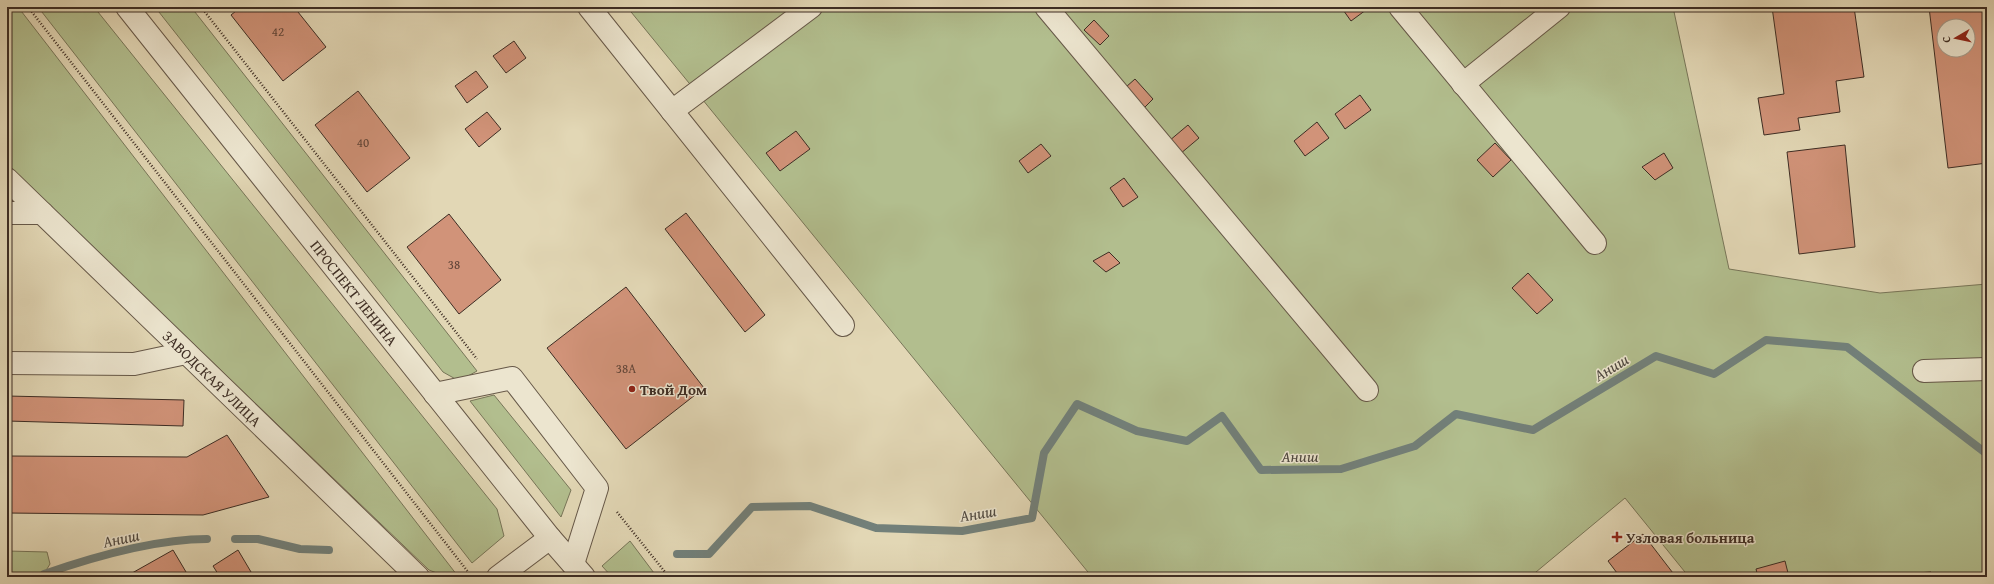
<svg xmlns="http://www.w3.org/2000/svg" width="1994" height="584" font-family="'Gentium Book Plus',serif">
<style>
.green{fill:#b2be8e;stroke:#787659}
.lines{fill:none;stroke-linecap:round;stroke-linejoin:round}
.stream{stroke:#72807a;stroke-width:8}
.building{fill:#d19379;stroke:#3d2d24;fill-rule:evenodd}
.minor-casing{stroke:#665848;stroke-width:24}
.path{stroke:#3d2d24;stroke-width:2.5;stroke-dasharray:1 2;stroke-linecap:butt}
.minor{stroke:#ece5cf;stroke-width:22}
.poi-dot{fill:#8f2418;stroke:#ece5cf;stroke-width:1.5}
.labels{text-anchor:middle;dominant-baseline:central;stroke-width:3;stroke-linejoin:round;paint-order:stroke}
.number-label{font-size:13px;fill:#624639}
.street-label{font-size:15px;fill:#3d2d24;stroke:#ece5cf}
.poi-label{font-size:15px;font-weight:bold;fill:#3d2d24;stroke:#ece5cf;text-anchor:start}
.water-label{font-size:16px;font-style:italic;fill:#4f4941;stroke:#ece5cf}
</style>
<rect width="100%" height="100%" fill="#e2d7b5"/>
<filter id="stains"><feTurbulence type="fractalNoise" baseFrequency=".005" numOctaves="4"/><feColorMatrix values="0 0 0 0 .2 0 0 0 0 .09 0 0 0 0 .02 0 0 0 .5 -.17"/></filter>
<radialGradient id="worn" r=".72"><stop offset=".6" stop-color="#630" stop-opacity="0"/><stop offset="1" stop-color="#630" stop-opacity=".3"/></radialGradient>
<g class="green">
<polygon points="7,7 18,7 457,575 447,577 429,570 7,165"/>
<polygon points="38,7 94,7 497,509 504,536 472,563"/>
<polygon points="155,7 191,7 477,371 459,381 443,372"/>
<polygon points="627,7 1673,7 1729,269 1880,293 1987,284 1987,577 1689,577 1625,498 1530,577 1092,577"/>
<polygon points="494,395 571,490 561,517 470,401"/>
<polygon points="630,541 657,577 612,577 602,566"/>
<polygon points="7,551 47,552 50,564 42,577 7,577"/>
</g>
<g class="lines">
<g class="stream">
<polyline points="235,539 258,539 300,549 329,550"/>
<polyline points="677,554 709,554 752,507 810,506 876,528 962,531 1032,518 1044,453 1077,404 1137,431 1187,441 1222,416 1261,470 1341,469 1415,446 1456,414 1533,430 1656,356 1714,374 1766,340 1847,347 1987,454"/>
<path d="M44,574C93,557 155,539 207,539"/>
</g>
</g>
<g class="building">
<polygon points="241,7 294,7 326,47 283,81 231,15"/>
<polygon points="1341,7 1370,7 1351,21"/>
<polygon points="1772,7 1854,7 1864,77 1836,81 1840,112 1798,118 1800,130 1764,135 1758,98 1784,94"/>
<path d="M1929,7H1987V163L1948,168ZM1944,26H1968V50H1944Z"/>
<polygon points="1094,20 1109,36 1100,45 1084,30"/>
<polygon points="514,41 526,58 506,73 493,56"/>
<polygon points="476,71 488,87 467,103 455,86"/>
<polygon points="1135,79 1153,99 1144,108 1126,87"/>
<polygon points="358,91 410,158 367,192 315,125"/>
<polygon points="1360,95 1371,110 1345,129 1335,114"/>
<polygon points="487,112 501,129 479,147 465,129"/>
<polygon points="1317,122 1329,138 1305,156 1294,141"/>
<polygon points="1188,125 1199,138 1180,154 1169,141"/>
<polygon points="796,131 810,149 780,171 766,153"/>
<polygon points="1495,143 1511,160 1493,177 1477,160"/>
<polygon points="1041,144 1051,156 1028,173 1019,161"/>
<polygon points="1845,145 1855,247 1799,254 1787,152"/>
<polygon points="1664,153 1673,168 1655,180 1642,167"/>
<polygon points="1124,178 1138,197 1123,207 1110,188"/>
<polygon points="686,213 765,315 745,332 665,229"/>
<polygon points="449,214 501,280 459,314 407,247"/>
<polygon points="1109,252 1120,263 1106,272 1093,261"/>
<polygon points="1528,273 1553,300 1537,314 1512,288"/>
<polygon points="626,287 704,388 626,449 547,348"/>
<polygon points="7,396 184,400 183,426 7,421"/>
<polygon points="227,435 269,497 203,515 7,513 7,456 187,457"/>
<polygon points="1643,534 1676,577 1620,577 1608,561"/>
<polygon points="173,550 189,577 125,577"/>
<polygon points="238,550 254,577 220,577 213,566"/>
<polygon points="1785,561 1789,577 1758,577 1756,569"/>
<polygon points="1931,572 1932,577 1917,577 1917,573"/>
</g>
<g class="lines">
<g class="minor-casing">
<g id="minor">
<path id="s1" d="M127,7L550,538L584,577"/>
<polyline points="589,7 843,325"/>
<polyline points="1046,7 1367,390"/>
<polyline points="1400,7 1595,243"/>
<polyline points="1463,84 1559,7"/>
<polyline points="672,111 811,7"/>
<path id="s2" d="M7,179L418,577"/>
<polyline points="7,213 42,213"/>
<polyline points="7,363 134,364 186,353"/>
<polyline points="1924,371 1987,369"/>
<polyline points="435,394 512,378 597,488 573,564"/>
<polyline points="498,577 550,538"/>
</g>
</g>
<g class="path">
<polyline points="28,7 472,577"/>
<polyline points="201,7 477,359"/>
<polyline points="617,512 669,577"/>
</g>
<use href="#minor" class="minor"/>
</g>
<g class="poi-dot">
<circle cx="632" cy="389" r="4"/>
<path d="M1615 531h4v4h4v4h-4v4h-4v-4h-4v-4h4z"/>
</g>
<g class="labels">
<g class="number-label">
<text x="278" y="31">42</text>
<text x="363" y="142">40</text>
<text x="454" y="264">38</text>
<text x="626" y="368">38А</text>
</g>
<g class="street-label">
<text stroke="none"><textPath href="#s1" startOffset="365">ПРОСПЕКТ ЛЕНИНА</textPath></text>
<text stroke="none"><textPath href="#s2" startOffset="286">ЗАВОДСКАЯ УЛИЦА</textPath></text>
</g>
<g class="poi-label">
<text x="640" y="389">Твой Дом</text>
<text x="1626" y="537">Узловая больница</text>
</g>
<g class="water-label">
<text transform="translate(1611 367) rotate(-31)">Аниш</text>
<text x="1300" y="456">Аниш</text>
<text transform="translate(978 513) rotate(-9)">Аниш</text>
<text transform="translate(121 538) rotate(-12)">Аниш</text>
</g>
</g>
<rect width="1994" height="584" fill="none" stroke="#e2d7b5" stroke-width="24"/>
<rect x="8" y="8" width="1978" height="568" fill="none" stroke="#3d2d24" stroke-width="2"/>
<rect x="12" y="12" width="1970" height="560" fill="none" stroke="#3d2d24"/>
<g transform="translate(1956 38) rotate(261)"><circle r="19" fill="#ece5cf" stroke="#a69b8b"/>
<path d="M0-3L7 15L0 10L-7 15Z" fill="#8f2418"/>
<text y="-6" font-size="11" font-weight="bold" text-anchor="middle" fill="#3d2d24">С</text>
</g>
<rect width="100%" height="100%" filter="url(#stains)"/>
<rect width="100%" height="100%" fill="url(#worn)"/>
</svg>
